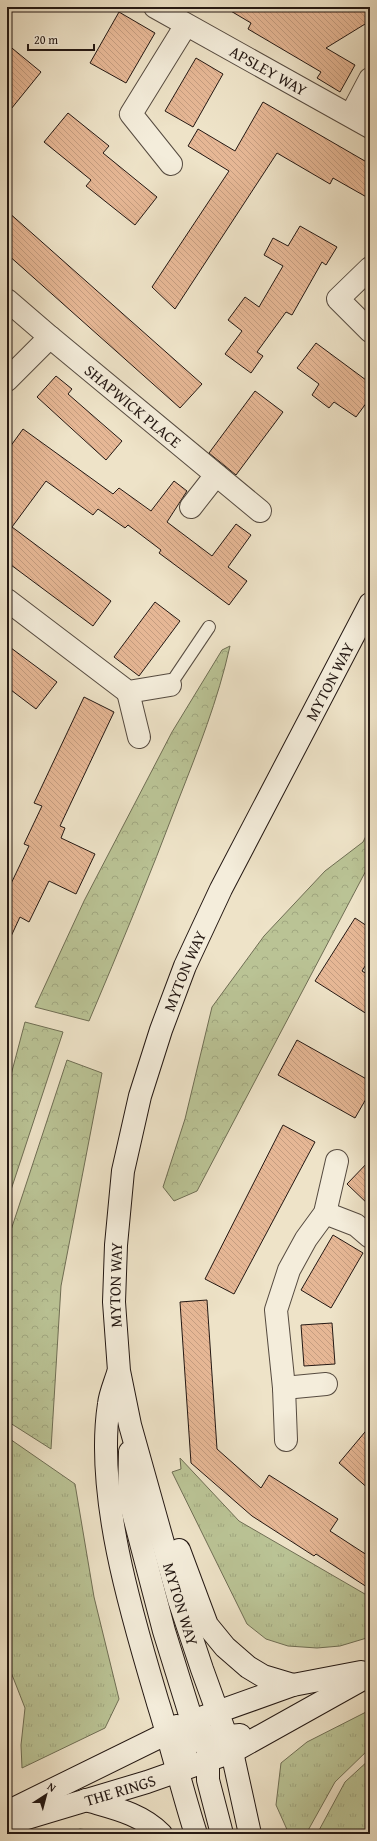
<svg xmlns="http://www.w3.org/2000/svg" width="377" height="1841" font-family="'Gentium Book Plus',serif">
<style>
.grass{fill:url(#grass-tufts);stroke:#6f6e54}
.forest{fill:url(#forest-crowns);stroke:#6f6e54}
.building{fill:url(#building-back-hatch);stroke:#241813}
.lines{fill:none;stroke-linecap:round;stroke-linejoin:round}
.lane-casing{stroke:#564b40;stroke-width:14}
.street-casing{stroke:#564b40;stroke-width:24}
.secondary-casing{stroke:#241813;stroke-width:24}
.lane{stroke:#f4eddb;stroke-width:12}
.street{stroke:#f4eddb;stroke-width:22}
.secondary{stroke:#f4eddb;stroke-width:22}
.labels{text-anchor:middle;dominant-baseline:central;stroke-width:3;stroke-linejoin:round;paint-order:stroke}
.street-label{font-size:16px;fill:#241813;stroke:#f4eddb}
</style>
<defs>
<pattern id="grass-tufts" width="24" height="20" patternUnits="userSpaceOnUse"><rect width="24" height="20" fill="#bac395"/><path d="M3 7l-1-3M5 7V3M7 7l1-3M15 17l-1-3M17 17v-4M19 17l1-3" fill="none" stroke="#a0a780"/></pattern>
<pattern id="forest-crowns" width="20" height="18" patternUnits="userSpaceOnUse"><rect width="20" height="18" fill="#bac395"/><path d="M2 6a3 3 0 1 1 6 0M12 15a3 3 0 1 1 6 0" fill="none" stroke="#a0a780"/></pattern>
<pattern id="building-back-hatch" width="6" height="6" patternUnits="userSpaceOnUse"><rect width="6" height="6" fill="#e6b795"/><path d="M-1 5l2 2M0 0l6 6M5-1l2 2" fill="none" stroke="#c59d80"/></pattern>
</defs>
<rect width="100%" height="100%" fill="#eee3c8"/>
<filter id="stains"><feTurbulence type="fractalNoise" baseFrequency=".005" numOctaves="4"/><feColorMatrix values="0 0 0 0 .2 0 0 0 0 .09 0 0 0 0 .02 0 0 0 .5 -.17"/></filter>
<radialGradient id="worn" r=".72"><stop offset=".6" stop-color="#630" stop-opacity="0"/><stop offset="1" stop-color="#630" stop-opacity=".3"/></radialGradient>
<g class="grass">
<polygon points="7,1437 75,1484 94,1597 119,1699 105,1728 22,1768 21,1745 25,1708 7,1662"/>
<polygon points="180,1458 239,1521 370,1597 370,1637 340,1646 317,1648 288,1646 266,1639 247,1624 172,1472 181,1469"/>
<polygon points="370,1710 370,1748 335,1782 306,1834 289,1834 276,1805 281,1763 307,1742"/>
<polygon points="370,1759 370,1834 317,1834 345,1782"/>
<polygon points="80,1829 110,1833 113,1834 64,1834"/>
</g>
<g class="forest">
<path d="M230,646C218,700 198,750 178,801C150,875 120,948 89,1021L35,1007L84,901L172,732L222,650Z"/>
<polygon points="370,828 370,863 197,1191 174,1201 163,1187 185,1119 212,1007 264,936 325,871 363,842"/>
<polygon points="25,1022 63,1032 7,1202 7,1090"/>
<polygon points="67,1060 102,1073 61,1286 51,1449 7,1421 7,1258 11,1230"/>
</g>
<g class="building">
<polygon points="224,7 370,7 370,21 326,48 355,65 340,92 317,78 321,72 248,29 251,23"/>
<polygon points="119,12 155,33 126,83 90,63"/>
<polygon points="7,44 41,72 7,114"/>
<polygon points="196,58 223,74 193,127 165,111"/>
<polygon points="263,102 370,164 370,199 333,178 330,184 277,153 175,309 152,287 229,171 188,146 198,129 235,151"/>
<polygon points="68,113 109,146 103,153 157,197 135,225 86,186 91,180 44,142"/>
<polygon points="7,211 202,384 180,408 7,254"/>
<polygon points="300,226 337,247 326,265 322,262 292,315 286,312 257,352 263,356 251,373 225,354 242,331 228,320 245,297 259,307 283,266 264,255 273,238 288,246"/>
<polygon points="316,343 370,383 370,398 356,417 334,402 329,408 312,395 319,384 297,368"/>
<polygon points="56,376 72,389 68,394 122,441 106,460 37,397"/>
<polygon points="255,391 283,412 236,475 209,453"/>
<polygon points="23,429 113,494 119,488 151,511 174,481 187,491 167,522 212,556 236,524 251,535 228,567 247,581 229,605 159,553 161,550 128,525 125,528 98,509 93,515 46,481 12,527 111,601 93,626 7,562 7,451"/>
<polygon points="155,602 180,621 139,676 114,657"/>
<polygon points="7,645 57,682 36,709 7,687"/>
<polygon points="84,697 114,712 60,826 65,828 61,838 95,854 76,894 49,881 29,922 20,917 7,945 7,892 29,846 24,844 42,806 34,803"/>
<polygon points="355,918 370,928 370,958 362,971 370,976 370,1016 315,981"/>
<polygon points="297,1040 370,1081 370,1092 355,1118 278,1075"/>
<polygon points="283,1125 315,1142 234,1294 205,1279"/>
<polygon points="370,1160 370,1206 347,1184"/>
<polygon points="333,1235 363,1253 331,1308 301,1290"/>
<polygon points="207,1300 217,1449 261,1488 269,1475 338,1519 330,1531 370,1557 370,1589 316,1554 314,1556 252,1516 191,1463 180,1302"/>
<polygon points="332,1323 335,1364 304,1366 301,1325"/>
<polygon points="370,1426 370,1490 339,1463"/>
</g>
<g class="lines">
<g class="lane-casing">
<polyline id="lane" points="170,685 209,627"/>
</g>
<g class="street-casing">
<g id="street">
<path id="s1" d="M155,7L370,127"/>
<polyline points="351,115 370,79"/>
<polyline points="171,164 131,114 186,25"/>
<polyline points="370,268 338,299 370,331"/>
<polyline points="7,300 50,337 7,380"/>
<path id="s2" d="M50,337L260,511"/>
<polyline points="191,507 216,475"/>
<polyline points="7,600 128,692 170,685"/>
<polyline points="128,692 139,737"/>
<polyline points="325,1213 356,1225 370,1237"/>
<polyline points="284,1388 326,1384"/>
<polyline points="286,1440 284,1388 276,1310 289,1270 306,1239 325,1213 337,1161"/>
</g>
</g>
<g class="secondary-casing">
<g id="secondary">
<path d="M118,1373C115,1383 110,1394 109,1404C95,1495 132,1616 158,1703C172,1747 182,1791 196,1834"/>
<polyline points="130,1452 129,1497 164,1631 192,1721 187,1747 177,1772"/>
<polyline points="179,1550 207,1625 225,1647 248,1667 263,1676 293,1685"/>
<path d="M177,1726C195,1741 219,1737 240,1735"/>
<polyline points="208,1747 208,1780 222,1834"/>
<path d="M86,1800C113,1808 140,1813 161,1834"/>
<polyline points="7,1812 192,1721 293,1685 361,1672"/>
<path id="s3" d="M7,1824L147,1782L232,1752L370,1675"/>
<path id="s4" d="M250,1834L232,1752L202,1669L179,1600L130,1425L119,1371L114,1302L116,1245L123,1171L140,1096L161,1030L185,966L221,889L370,604"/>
</g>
</g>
<use href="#lane" class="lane"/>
<use href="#street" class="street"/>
<use href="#secondary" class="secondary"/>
</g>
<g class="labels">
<g class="street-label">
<text stroke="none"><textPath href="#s1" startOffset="130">APSLEY WAY</textPath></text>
<text stroke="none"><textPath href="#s2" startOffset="108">SHAPWICK PLACE</textPath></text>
<text stroke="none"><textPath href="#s4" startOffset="1216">MYTON WAY</textPath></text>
<text stroke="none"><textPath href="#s4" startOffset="892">MYTON WAY</textPath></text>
<text stroke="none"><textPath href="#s4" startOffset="568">MYTON WAY</textPath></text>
<text transform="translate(181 1604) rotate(73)">MYTON WAY</text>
<text stroke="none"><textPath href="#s3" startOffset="118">THE RINGS</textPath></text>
</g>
</g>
<rect width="377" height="1841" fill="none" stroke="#eee3c8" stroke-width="24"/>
<rect x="8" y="8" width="361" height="1825" fill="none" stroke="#241813" stroke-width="2"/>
<rect x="12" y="12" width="353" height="1817" fill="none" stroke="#241813"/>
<g transform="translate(46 1795) rotate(36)" stroke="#f4eddb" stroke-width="3" paint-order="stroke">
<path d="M0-3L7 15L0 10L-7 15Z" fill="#241813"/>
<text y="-6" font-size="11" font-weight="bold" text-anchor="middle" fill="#241813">N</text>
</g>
<path d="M28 44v6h66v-6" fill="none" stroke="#241813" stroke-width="2"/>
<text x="34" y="44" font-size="12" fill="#241813" stroke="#f4eddb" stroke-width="3" paint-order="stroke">20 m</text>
<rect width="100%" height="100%" filter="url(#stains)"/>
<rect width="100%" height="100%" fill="url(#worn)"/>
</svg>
